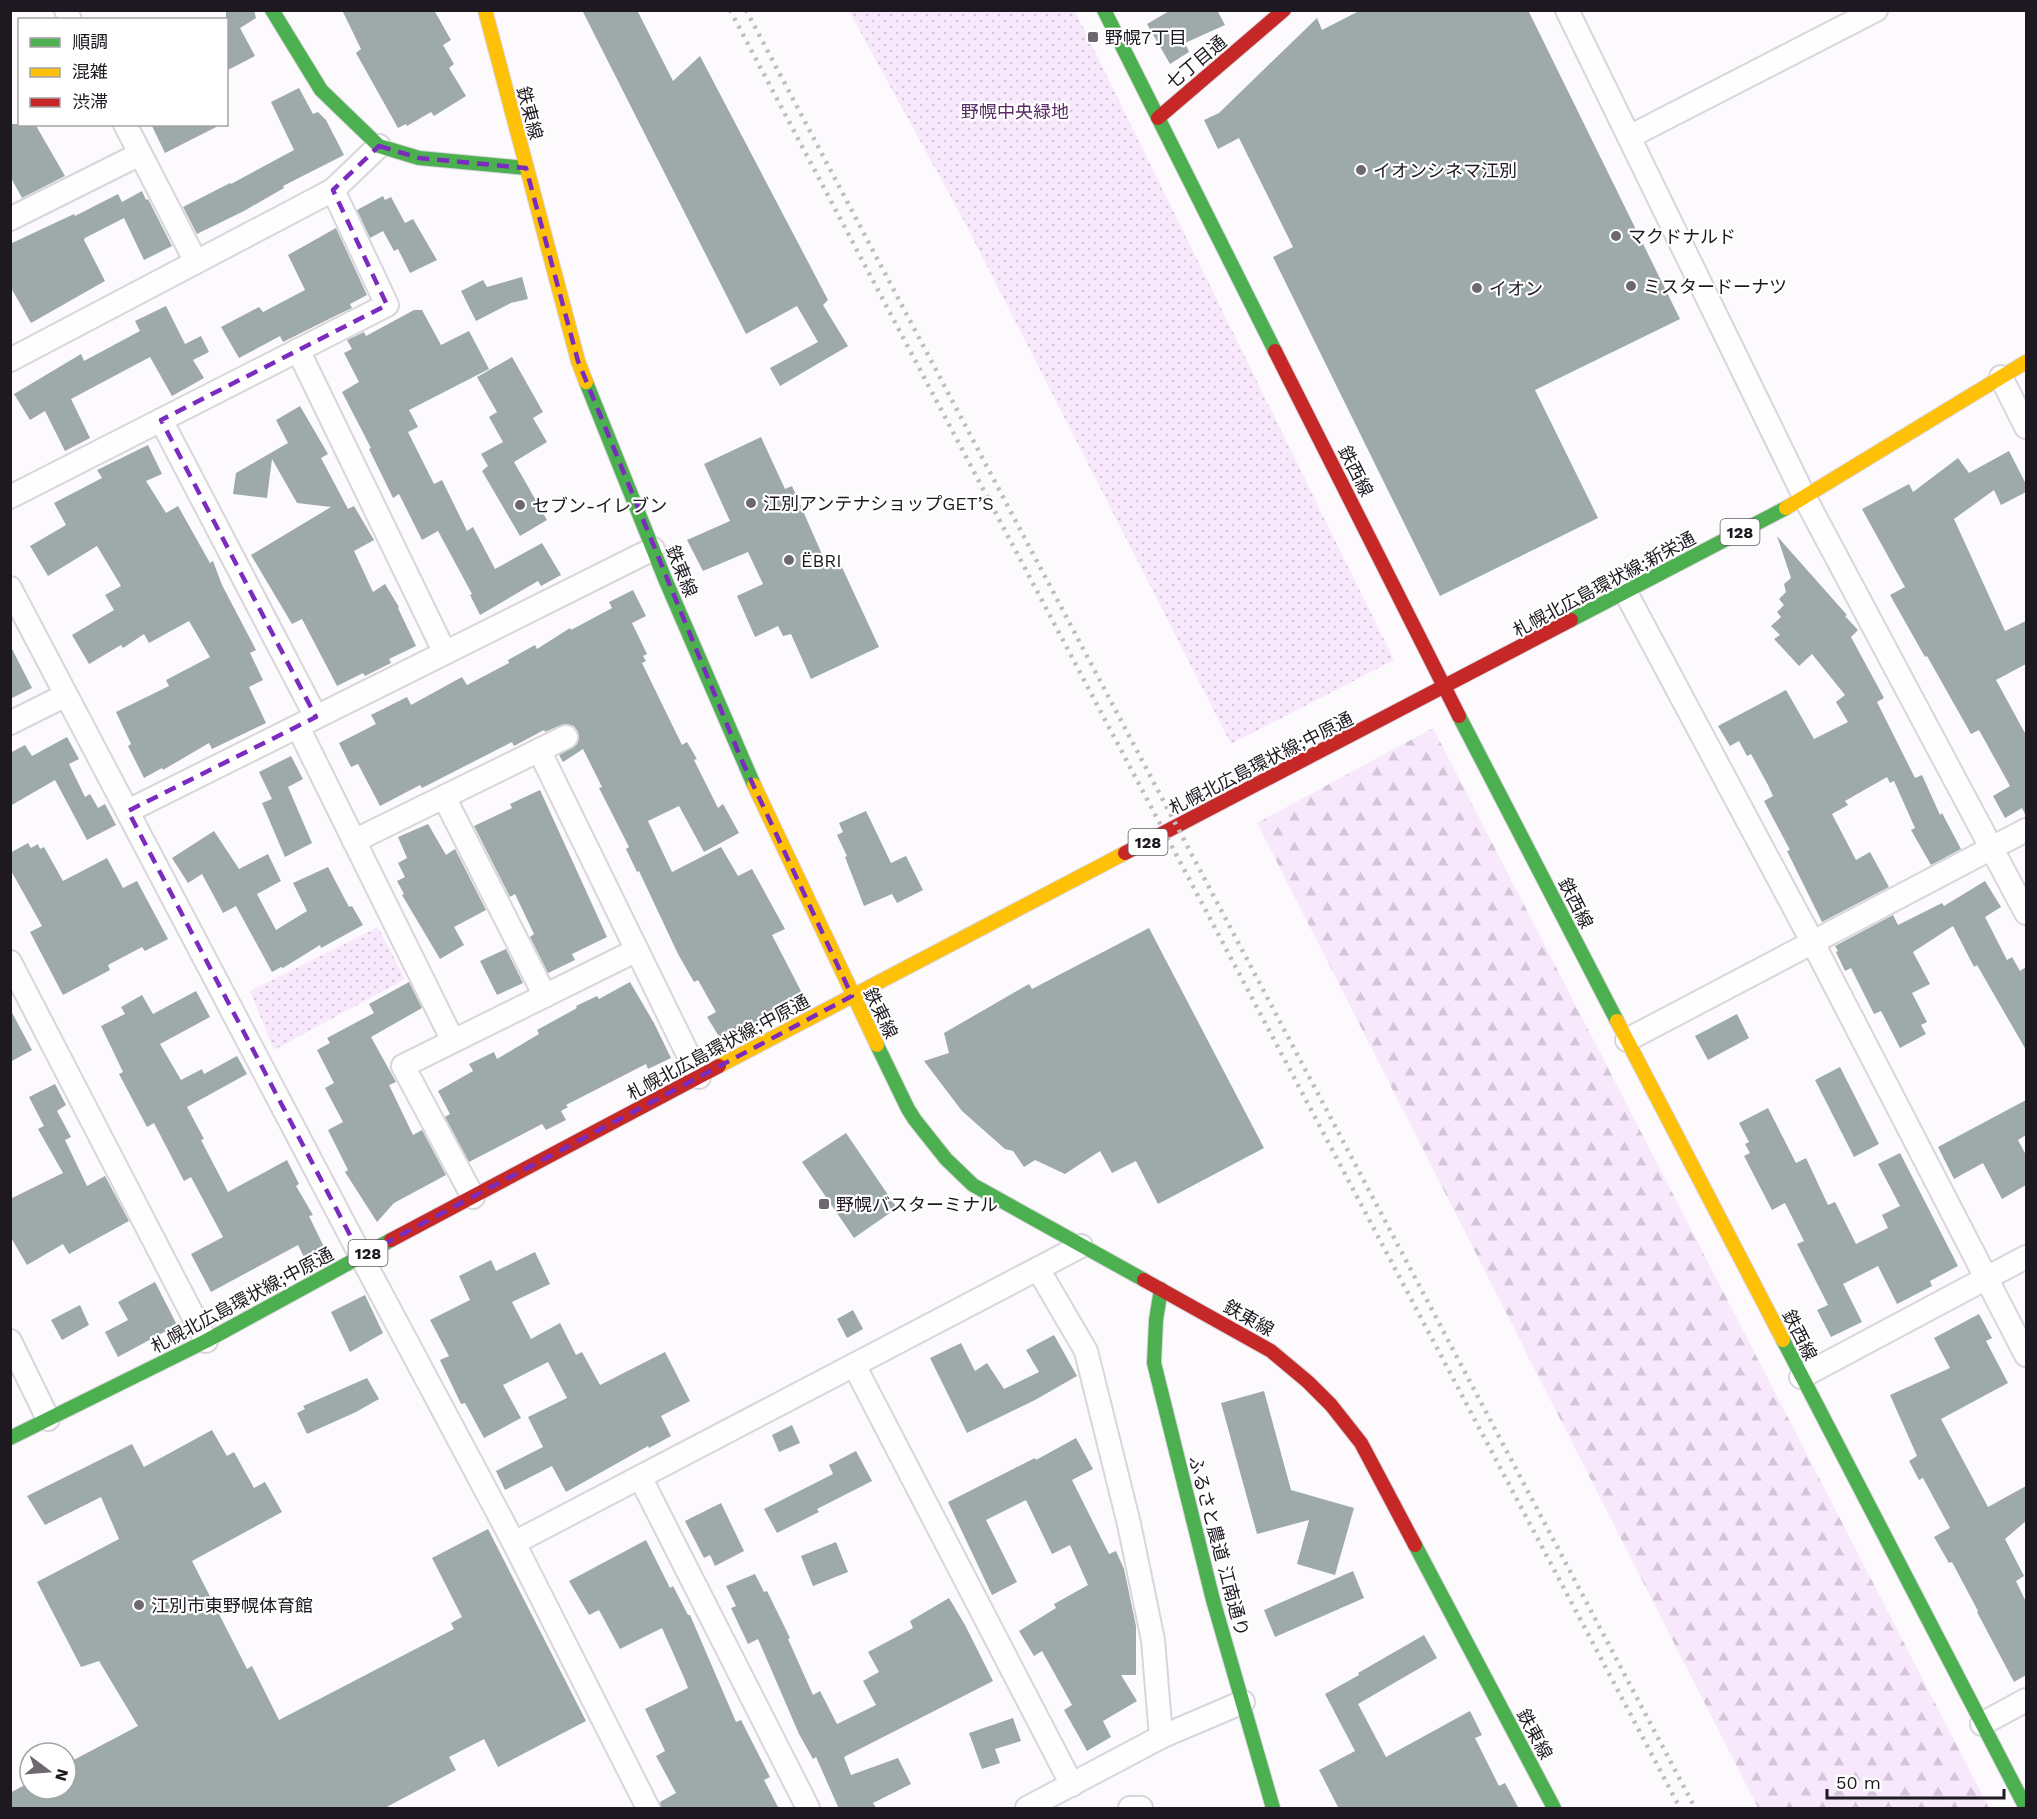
<svg xmlns="http://www.w3.org/2000/svg" width="2037" height="1819" font-family="'Work Sans','Noto Sans JP',sans-serif">
<style>
.forest{fill:url(#forest-firs)}
.park{fill:url(#park-dots)}
.building{fill:#9daaa9}
.lines{fill:none;stroke-linecap:round;stroke-linejoin:round}
.street-casing{stroke:#d9d6db;stroke-width:26}
.fast-casing{stroke:#d9d6db;stroke-width:16}
.slow-casing{stroke:#d9d6db;stroke-width:16}
.jam-casing{stroke:#d9d6db;stroke-width:16}
.street{stroke:#fffeff;stroke-width:22}
.fast{stroke:#4caf50;stroke-width:14}
.slow{stroke:#ffc107;stroke-width:14}
.jam{stroke:#c62828;stroke-width:14}
.rail{stroke:#bfbebf;stroke-width:4.5;stroke-dasharray:3 6;stroke-linecap:butt}
.marked{fill:none;stroke:#7b2cbf;stroke-width:4.5;stroke-dasharray:12 8;stroke-linejoin:round}
.poi-dot{fill:#6c686d;stroke:#fff;stroke-width:2}
.labels{text-anchor:middle;dominant-baseline:central;stroke-width:4.5;stroke-linejoin:round;paint-order:stroke}
.shield{fill:#fff;stroke:#625e63;stroke-width:1.5}
.shield-label{font-size:16px;font-weight:bold;fill:#1e1920}
.poi-label{font-size:18px;fill:#1e1920;stroke:#fff;text-anchor:start}
.street-label{font-size:18px;fill:#1e1920;stroke:#fff}
.park-label{font-size:18px;fill:#582d65;stroke:#fff}
</style>
<defs>
<pattern id="forest-firs" width="22" height="20" patternUnits="userSpaceOnUse" patternTransform="scale(1.5)"><rect width="22" height="20" fill="#f8e8fc"/><path d="M5 1l3.5 6h-7zM16 11l3.5 6h-7z" fill="#d4c6d8"/></pattern>
<pattern id="park-dots" width="8" height="8" patternUnits="userSpaceOnUse" patternTransform="scale(1.5)"><rect width="8" height="8" fill="#f8e8fc"/><path d="M2 2h.1M6 6h.1" fill="none" stroke="#d4c6d8" stroke-width="1.8" stroke-linecap="round"/></pattern>
</defs>
<rect width="100%" height="100%" fill="#fcfafd"/>
<polygon class="forest" points="1433,728 1989,1808 1758,1808 1257,823"/>
<g class="park">
<polygon points="849,11 1075,11 1394,660 1231,744 964,221"/>
<polygon points="378,927 405,979 274,1050 250,991"/>
</g>
<g class="building">
<polygon points="226,10 254,10 256,18 240,28 255,56 226,71"/>
<polygon points="342,10 434,10 451,40 443,45 454,64 449,68 466,96 434,116 431,112 407,126 406,124 398,128 356,53 361,49"/>
<polygon points="582,10 637,10 673,81 700,56 828,300 823,305 848,346 780,386 770,368 818,342 797,306 746,334"/>
<polygon points="1171,10 1217,10 1225,25 1185,43 1189,52 1170,64 1147,24"/>
<polygon points="1361,10 1528,10 1680,319 1535,390 1598,518 1440,596 1273,257 1293,247 1239,138 1218,149 1204,120 1219,113 1317,18 1322,30"/>
<polygon points="299,88 313,114 318,112 326,120 344,155 283,186 284,188 244,211 197,234 183,207 230,183 231,184 294,150 271,102"/>
<polygon points="10,124 35,124 65,176 22,198 10,176"/>
<polygon points="151,124 222,124 165,153"/>
<polygon points="142,191 146,200 148,199 172,246 144,260 124,218 85,238 84,240 105,281 31,323 10,286 10,244 74,214 75,216 118,194 122,202"/>
<polygon points="383,196 385,200 391,197 405,223 413,219 437,260 410,273 398,249 394,251 383,231 370,238 357,210"/>
<polygon points="336,228 367,295 350,304 352,308 335,316 283,342 280,336 239,358 221,327 259,307 263,312 305,290 288,255"/>
<polygon points="522,277 528,299 511,303 476,321 461,291 483,280 487,287"/>
<polygon points="166,306 185,344 201,336 209,352 193,360 204,378 172,396 150,357 71,399 90,438 65,451 45,411 30,420 14,394 81,354 84,361 140,331 135,321"/>
<polygon points="414,310 422,310 441,345 469,331 489,369 409,410 418,427 408,432 434,484 442,480 467,531 473,527 495,569 542,543 561,575 541,586 538,581 480,615 470,595 472,594 438,531 422,540 399,494 393,498 369,449 371,448 342,392 359,382 344,353 352,349 347,340 364,332 366,336"/>
<polygon points="512,357 543,412 533,418 547,442 514,462 547,520 520,536 482,471 488,466 481,454 503,442 489,417 497,412 477,377"/>
<polygon points="300,406 328,454 321,458 348,509 354,506 374,540 354,551 373,592 385,584 399,607 398,608 416,646 389,659 391,663 365,676 363,673 337,686 302,619 292,624 251,555 331,507 297,503 272,459 267,498 233,494 236,473 288,443 276,420"/>
<polygon points="761,437 785,489 792,486 828,568 840,563 879,647 811,679 791,634 783,636 778,626 755,637 737,596 763,584 748,552 703,571 687,540 730,521 704,464"/>
<polygon points="148,445 162,474 146,481 166,513 178,506 210,563 213,561 222,585 256,650 250,653 263,680 249,687 266,723 212,749 209,743 163,770 162,768 144,778 128,746 131,744 116,712 169,686 166,680 210,657 189,621 149,643 144,634 123,648 121,645 89,664 72,635 114,610 105,595 121,586 97,546 48,576 30,546 66,525 54,503 102,478 97,470"/>
<polygon points="2009,451 2026,484 2026,492 2001,505 1994,490 1954,519 2005,631 2026,621 2026,664 1996,680 2026,735 2026,816 2022,808 2005,818 1993,796 2010,786 1979,730 1971,734 1927,656 1925,657 1890,595 1905,587 1862,509 1909,484 1913,492 1958,458 1969,473"/>
<polygon points="1777,536 1847,615 1845,616 1858,630 1851,637 1884,698 1877,702 1915,778 1922,775 1940,815 1942,813 1961,849 1931,865 1911,830 1915,828 1894,781 1890,783 1887,777 1845,801 1848,805 1832,814 1856,860 1870,852 1889,887 1822,922 1787,851 1790,850 1764,801 1773,796 1768,785 1751,754 1747,756 1739,741 1730,746 1718,726 1786,690 1814,739 1848,722 1836,702 1845,695 1812,654 1799,666 1774,639 1780,635 1771,626 1781,617 1777,612 1784,605 1779,599 1786,592 1784,584 1791,578"/>
<polygon points="633,590 646,616 632,623 647,654 643,656 646,661 642,663 682,745 687,742 697,759 694,760 718,808 723,804 739,833 704,852 679,806 648,821 672,872 721,847 738,876 752,869 785,929 772,935 803,995 775,1010 776,1012 738,1032 739,1035 723,1043 707,1017 716,1012 698,980 694,982 678,954 639,871 637,872 626,849 629,847 599,788 602,787 583,749 563,762 559,755 577,744 579,738 578,732 574,726 567,724 561,725 545,732 544,730 514,746 512,742 422,788 420,785 380,806 358,764 351,767 339,743 376,724 371,715 407,697 411,705 462,677 467,685 509,663 508,660 535,645 537,649 570,628 571,630 612,608 609,602"/>
<polygon points="10,645 32,688 10,699"/>
<polygon points="67,737 79,759 69,764 85,797 90,794 98,808 105,804 116,825 87,840 55,780 10,806 10,753 25,745 32,756"/>
<polygon points="291,756 303,779 288,787 312,843 285,857 262,803 272,799 259,772"/>
<polygon points="540,790 607,937 572,954 575,960 548,973 530,937 534,934 515,894 510,897 474,826 512,808 510,804"/>
<polygon points="866,811 891,863 906,856 923,890 897,903 892,894 864,906 845,857 847,856 837,835 843,832 839,823"/>
<polygon points="428,824 446,855 455,849 486,910 454,927 464,945 440,959 402,895 404,894 397,881 405,877 398,863 407,858 398,837"/>
<polygon points="214,831 239,869 268,854 281,881 257,894 276,930 307,911 293,883 328,867 349,907 352,906 363,925 321,948 320,945 283,968 281,967 272,972 236,906 223,913 202,874 188,883 172,858"/>
<polygon points="28,843 31,848 38,844 40,849 44,847 63,881 107,858 123,888 137,881 168,939 145,951 142,947 108,965 110,970 63,995 30,932 42,926 10,869 10,853"/>
<polygon points="1985,881 2001,907 1985,917 2007,960 2012,957 2020,971 2026,967 2026,1050 1977,965 1974,967 1953,926 1913,952 1930,984 1912,993 1927,1022 1921,1025 1926,1034 1900,1048 1881,1011 1874,1014 1851,968 1845,971 1836,952 1838,951 1835,946 1893,915 1898,925 1942,903 1944,906"/>
<polygon points="1149,928 1264,1148 1158,1204 1136,1161 1112,1173 1100,1151 1065,1174 1035,1160 1024,1167 1013,1151 1005,1149 962,1111 924,1061 949,1053 944,1033 1029,984 1032,989"/>
<polygon points="506,949 523,983 497,995 480,961"/>
<polygon points="409,982 422,1008 371,1037 396,1082 389,1085 413,1135 422,1130 446,1175 394,1203 377,1222 345,1172 348,1170 328,1130 343,1122 325,1088 334,1083 317,1050 330,1043 327,1038 374,1013 369,1004"/>
<polygon points="630,982 654,1023 671,1058 648,1069 646,1064 566,1105 568,1107 561,1111 566,1120 546,1130 542,1124 469,1162 445,1117 450,1114 438,1091 473,1071 469,1064 494,1052 497,1059 539,1034 537,1030 577,1008 576,1006 597,996 599,999"/>
<polygon points="196,991 210,1017 160,1044 181,1080 202,1069 204,1074 237,1056 247,1074 187,1107 204,1139 201,1140 228,1192 287,1160 299,1184 296,1186 313,1215 309,1216 324,1247 304,1257 298,1245 211,1292 191,1254 223,1237 191,1177 184,1181 154,1123 147,1127 119,1074 123,1072 101,1026 125,1014 121,1007 142,995 153,1014"/>
<polygon points="10,1009 32,1050 10,1062"/>
<polygon points="1737,1014 1749,1038 1708,1060 1695,1036"/>
<polygon points="1840,1067 1879,1144 1854,1157 1815,1080"/>
<polygon points="55,1084 66,1105 57,1111 71,1137 65,1140 87,1186 105,1176 129,1221 69,1254 63,1244 27,1265 10,1236 10,1199 63,1173 38,1129 44,1126 29,1097"/>
<polygon points="2026,1100 2026,1135 2018,1140 2026,1155 2026,1185 2002,1199 1983,1163 1954,1179 1938,1147"/>
<polygon points="1768,1108 1796,1163 1806,1158 1828,1205 1835,1202 1856,1244 1888,1228 1882,1215 1900,1206 1878,1164 1900,1153 1958,1266 1930,1281 1932,1286 1897,1304 1878,1266 1843,1284 1862,1322 1831,1337 1817,1310 1828,1305 1797,1244 1804,1241 1785,1203 1772,1210 1744,1156 1750,1153 1745,1144 1749,1142 1739,1123"/>
<polygon points="846,1133 897,1208 854,1238 802,1162"/>
<polygon points="535,1252 550,1284 512,1302 531,1339 560,1323 576,1355 582,1352 600,1385 665,1352 690,1401 661,1416 671,1436 649,1448 648,1446 566,1492 552,1466 505,1490 496,1471 543,1447 528,1417 567,1398 548,1362 503,1385 521,1418 484,1438 465,1403 461,1404 440,1360 449,1356 430,1320 470,1300 459,1276 491,1260 496,1271"/>
<polygon points="155,1282 177,1325 118,1357 105,1332 128,1320 118,1302"/>
<polygon points="365,1295 383,1333 350,1352 331,1312"/>
<polygon points="80,1305 89,1325 62,1340 51,1320"/>
<polygon points="853,1310 863,1329 847,1338 837,1319"/>
<polygon points="1979,1314 1992,1338 1986,1341 2008,1383 1941,1419 1988,1507 2026,1486 2026,1521 2005,1539 2024,1576 2016,1581 2026,1602 2026,1675 2014,1682 1977,1612 1978,1611 1952,1562 1949,1563 1934,1537 1950,1528 1923,1478 1919,1480 1909,1461 1917,1456 1890,1395 1950,1368 1934,1338"/>
<polygon points="1054,1335 1077,1376 1035,1400 967,1433 930,1358 961,1343 975,1371 987,1363 1004,1389 1039,1372 1026,1350"/>
<polygon points="367,1378 379,1399 356,1412 307,1434 297,1413 305,1409 303,1406"/>
<polygon points="1264,1391 1291,1490 1354,1508 1335,1575 1297,1564 1309,1520 1257,1534 1221,1403"/>
<polygon points="792,1425 800,1443 779,1452 772,1435"/>
<polygon points="212,1430 227,1456 234,1452 254,1488 265,1482 282,1512 192,1561 247,1669 252,1666 279,1720 454,1629 451,1623 462,1617 432,1558 488,1529 586,1721 498,1767 484,1739 449,1757 456,1770 383,1809 10,1809 10,1793 30,1782 30,1789 66,1789 66,1764 138,1726 99,1661 81,1667 37,1582 119,1539 101,1497 45,1525 27,1496 132,1444 144,1467"/>
<polygon points="1076,1438 1093,1469 1072,1480 1109,1554 1116,1551 1124,1569 1136,1626 1136,1675 1121,1675 1137,1701 1103,1721 1111,1737 1087,1751 1064,1710 1072,1705 1042,1651 1034,1656 1019,1631 1056,1608 1054,1604 1088,1585 1070,1545 1052,1554 1026,1500 986,1520 1017,1582 992,1595 948,1502 1035,1458 1036,1460"/>
<polygon points="856,1451 872,1481 817,1509 819,1512 777,1533 764,1509 833,1474 829,1465"/>
<polygon points="721,1503 744,1551 715,1566 710,1555 704,1558 685,1521"/>
<polygon points="646,1540 670,1588 673,1586 688,1615 690,1615 736,1722 741,1720 770,1777 764,1780 779,1809 661,1809 660,1802 676,1793 656,1756 665,1751 645,1709 688,1688 685,1680 662,1628 620,1649 599,1610 589,1615 569,1581"/>
<polygon points="836,1542 848,1572 813,1586 801,1556"/>
<polygon points="1353,1571 1364,1598 1275,1637 1264,1610"/>
<polygon points="755,1574 764,1592 767,1591 790,1638 788,1639 813,1695 820,1691 837,1724 876,1705 863,1681 879,1672 868,1652 913,1628 910,1621 949,1598 965,1625 993,1681 844,1757 851,1775 898,1758 911,1784 873,1803 877,1809 839,1809 816,1757 813,1759 799,1734 758,1639 748,1644 731,1608 736,1606 726,1586"/>
<polygon points="1424,1635 1437,1658 1358,1704 1386,1757 1470,1711 1482,1735 1475,1738 1499,1786 1505,1783 1519,1809 1339,1809 1319,1770 1355,1751 1325,1694 1359,1675 1358,1673"/>
<polygon points="1013,1718 1021,1741 995,1749 1000,1763 982,1769 969,1733"/>
</g>
<g class="lines">
<g class="street-casing">
<g id="street">
<polyline points="66,10 70,20"/>
<polyline points="1567,10 1805,498 2026,913"/>
<polyline points="125,124 196,262"/>
<polyline points="1629,137 1876,10"/>
<polyline points="10,219 140,154"/>
<polyline points="298,350 445,653"/>
<polyline points="10,360 333,190 379,146"/>
<polyline points="2001,377 2026,427"/>
<polyline points="161,420 316,717"/>
<polyline points="10,497 387,305 333,190"/>
<polyline points="10,588 361,1256 514,1543 648,1808"/>
<polyline points="1626,593 1813,943 2026,1355"/>
<polyline points="10,723 66,695"/>
<polyline points="298,727 453,1041"/>
<polyline points="539,750 699,1077"/>
<polyline points="444,797 545,996"/>
<polyline points="128,811 653,549"/>
<polyline points="354,841 566,737"/>
<polyline points="10,962 206,1341"/>
<polyline points="1627,1040 2026,830"/>
<polyline points="473,1197 403,1066 637,950"/>
<polyline points="1038,1269 1086,1351 1129,1524 1153,1640 1161,1737"/>
<polyline points="10,1341 48,1419"/>
<polyline points="854,1365 1072,1785"/>
<polyline points="1801,1377 2026,1257"/>
<polyline points="640,1477 808,1808"/>
<polyline points="514,1543 1081,1246"/>
<polyline points="1982,1724 2026,1700"/>
<polyline points="1027,1808 1161,1737 1243,1702"/>
<polyline points="1130,1808 1141,1808"/>
</g>
</g>
<g class="fast-casing">
<g id="fast">
<polyline points="272,10 321,90 379,146 419,158 526,168"/>
<polyline points="1104,10 1275,351"/>
<polyline points="586,382 665,579 754,785"/>
<polyline points="1571,620 1786,508"/>
<polyline points="1459,716 1617,1021"/>
<polyline points="877,1045 908,1109 915,1120 946,1159 973,1185 1144,1280"/>
<polyline points="1161,1289 1156,1320 1154,1363 1213,1600 1273,1808"/>
<polyline points="1783,1340 2026,1808"/>
<polyline points="10,1438 206,1341 391,1240"/>
<polyline points="1415,1545 1554,1808"/>
</g>
</g>
<g class="slow-casing">
<g id="slow">
<polyline points="485,10 578,361 586,382"/>
<polyline points="1786,508 2026,362"/>
<polyline points="754,785 877,1045"/>
<polyline points="1617,1021 1783,1340"/>
<polyline points="719,1066 1125,853"/>
</g>
</g>
<g class="jam-casing">
<g id="jam">
<polyline points="1158,118 1284,10"/>
<polyline points="1275,351 1459,716"/>
<polyline points="1125,853 1571,620"/>
<polyline points="391,1240 719,1066"/>
<polyline points="1144,1280 1271,1351 1308,1382 1331,1405 1361,1443 1415,1545"/>
</g>
</g>
<use href="#street" class="street"/>
<use href="#fast" class="fast"/>
<use href="#slow" class="slow"/>
<use href="#jam" class="jam"/>
<g class="rail">
<polyline points="730,10 1680,1808"/>
<polyline points="746,10 1695,1808"/>
</g>
</g>
<path class="marked" d="M379,146L419,158L526,168L578,361L742,761L852,996L361,1256L128,811L316,717L161,420L387,305L333,190Z"/>
<g class="poi-dot">
<rect x="1087" y="31" width="12" height="12" rx="3"/>
<circle cx="1361" cy="170" r="6"/>
<circle cx="1616" cy="236" r="6"/>
<circle cx="1631" cy="286" r="6"/>
<circle cx="1477" cy="288" r="6"/>
<circle cx="751" cy="503" r="6"/>
<circle cx="520" cy="505" r="6"/>
<circle cx="789" cy="560" r="6"/>
<rect x="818" y="1198" width="12" height="12" rx="3"/>
<circle cx="139" cy="1605" r="6"/>
</g>
<g class="labels">
<g class="shield">
<rect x="1720.5" y="519" width="39" height="26" rx="4.5"/>
<rect x="1128.5" y="829" width="39" height="26" rx="4.5"/>
<rect x="348.5" y="1240" width="39" height="26" rx="4.5"/>
</g>
<g class="shield-label">
<text x="1740" y="532">128</text>
<text x="1148" y="842">128</text>
<text x="368" y="1253">128</text>
</g>
<g class="poi-label">
<text x="1105" y="37">野幌7丁目</text>
<text x="1373" y="170">イオンシネマ江別</text>
<text x="1628" y="236">マクドナルド</text>
<text x="1643" y="286">ミスタードーナツ</text>
<text x="1489" y="288">イオン</text>
<text x="763" y="503">江別アンテナショップGET’S</text>
<text x="532" y="505">セブン-イレブン</text>
<text x="801" y="560">ËBRI</text>
<text x="836" y="1204">野幌バスターミナル</text>
<text x="151" y="1605">江別市東野幌体育館</text>
</g>
<g class="street-label">
<text transform="translate(1196 62) rotate(-40)">七丁目通</text>
<text transform="translate(530 113) rotate(75)">鉄東線</text>
<text transform="translate(1356 471) rotate(63)">鉄西線</text>
<text transform="translate(682 571) rotate(68)">鉄東線</text>
<text transform="translate(1604 584) rotate(-28)">札幌北広島環状線;新栄通</text>
<text transform="translate(1261 763) rotate(-27)">札幌北広島環状線;中原通</text>
<text transform="translate(1576 903) rotate(63)">鉄西線</text>
<text transform="translate(881 1013) rotate(64)">鉄東線</text>
<text transform="translate(718 1047) rotate(-28)">札幌北広島環状線;中原通</text>
<text transform="translate(242 1300) rotate(-28)">札幌北広島環状線;中原通</text>
<text transform="translate(1249 1318) rotate(29)">鉄東線</text>
<text transform="translate(1800 1335) rotate(63)">鉄西線</text>
<text transform="translate(1219 1546) rotate(75)">ふるさと農道 江南通り</text>
<text transform="translate(1535 1734) rotate(62)">鉄東線</text>
</g>
<g class="park-label">
<text x="1015" y="111">野幌中央緑地</text>
</g>
</g>
<rect width="2037" height="1819" fill="none" stroke="#1e1920" stroke-width="24"/>
<rect x="18" y="18" width="210" height="108" fill="#ffffff" stroke="#a5a3a6" stroke-width="1.5"/>
<rect x="30" y="38" width="30" height="9" fill="#4caf50" stroke="#a5a3a6" stroke-width="1.5"/>
<text x="72" y="48" font-size="18" fill="#1e1920">順調</text>
<rect x="30" y="68" width="30" height="9" fill="#ffc107" stroke="#a5a3a6" stroke-width="1.5"/>
<text x="72" y="78" font-size="18" fill="#1e1920">混雑</text>
<rect x="30" y="98" width="30" height="9" fill="#c62828" stroke="#a5a3a6" stroke-width="1.5"/>
<text x="72" y="108" font-size="18" fill="#1e1920">渋滞</text>
<g transform="translate(48 1771) rotate(106)"><circle r="28" fill="#ffffff" stroke="#a5a3a6" stroke-width="1.5"/>
<path d="M0-4.5L10 22L0 15L-10 22Z" fill="#6c686d"/>
<text y="-9" font-size="16" font-weight="bold" text-anchor="middle" fill="#1e1920">N</text>
</g>
<path d="M1827 1789v9h177v-9" fill="none" stroke="#1e1920" stroke-width="3"/>
<text x="1836" y="1789" font-size="18" fill="#1e1920" stroke="#ffffff" stroke-width="4.5" paint-order="stroke">50 m</text>
</svg>
